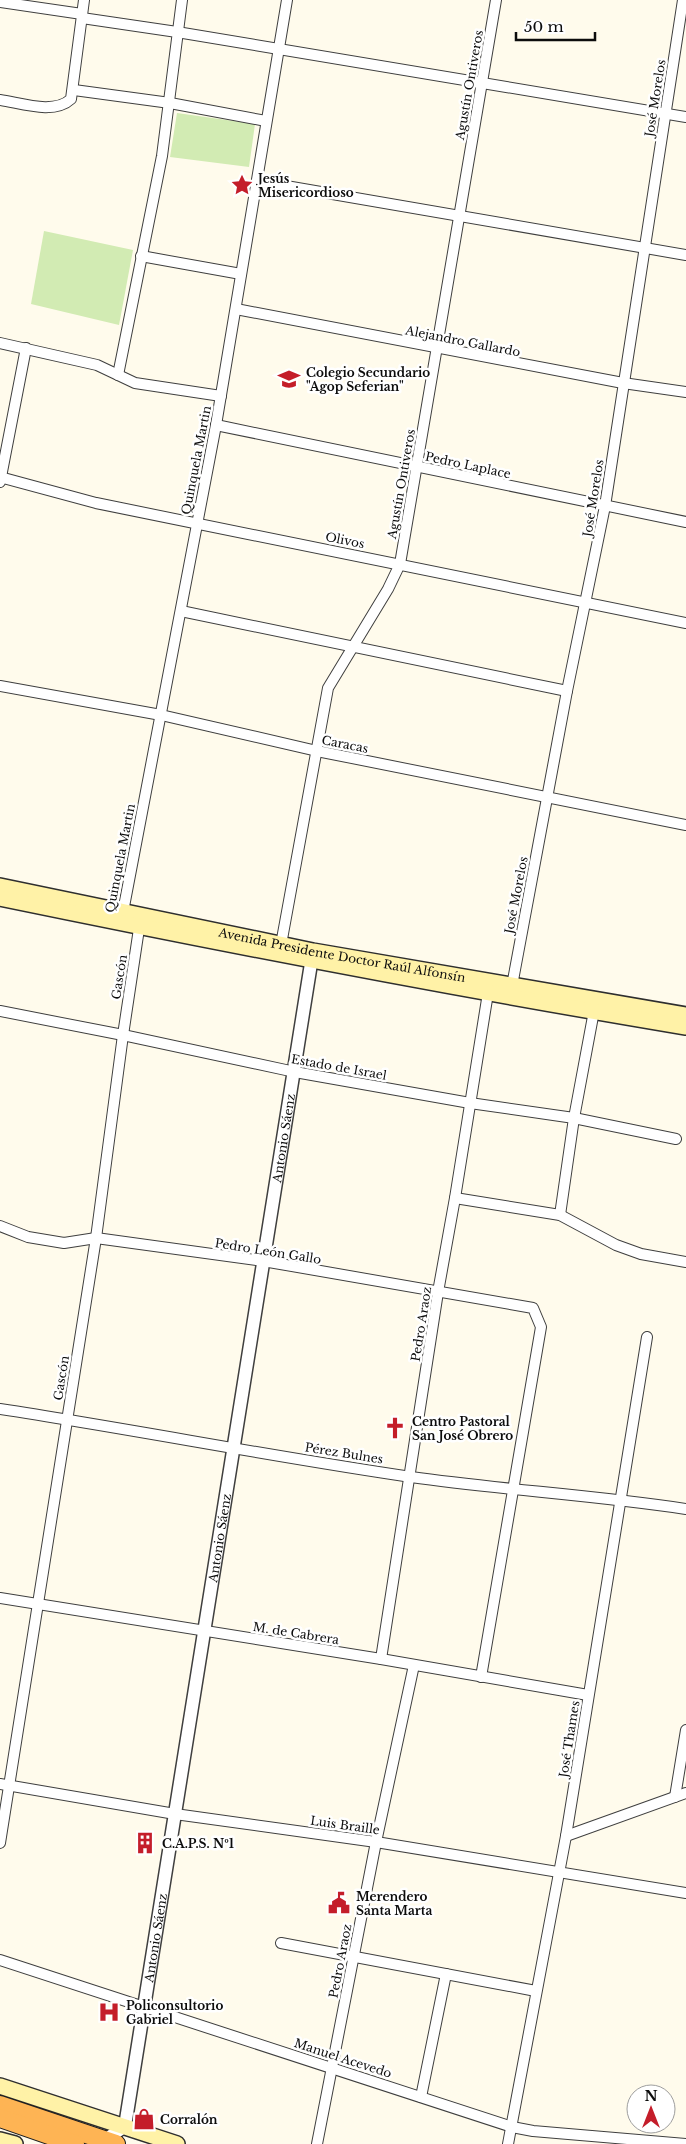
<svg xmlns="http://www.w3.org/2000/svg" width="686" height="2144" font-family="'Libre Baskerville',serif">
<style>
.green{fill:#d2ebb3}
.lines{fill:none;stroke-linecap:round;stroke-linejoin:round}
.minor-casing{stroke:#3f3f3f;stroke-width:12}
.tertiary-casing{stroke:#3f3f3f;stroke-width:15}
.secondary-casing{stroke:#2e2e2e;stroke-width:18}
.trunk-casing{stroke:#1d1d1d;stroke-width:20}
.minor{stroke:#fff;stroke-width:10}
.tertiary{stroke:#fff;stroke-width:12}
.secondary{stroke:#fff2a7;stroke-width:15}
.trunk{stroke:#feb454;stroke-width:18}
.labels{text-anchor:middle;dominant-baseline:central;stroke-width:5;stroke-linejoin:round;paint-order:stroke}
.street-label{font-size:12px;fill:#0c0c0c;stroke:#fff}
.poi-label{font-size:12px;font-weight:bold;fill:#0c0c0c;stroke:#fff;text-anchor:start}
</style>
<rect width="100%" height="100%" fill="#fffbec"/>
<g class="green">
<polygon points="177,113 255,124 249,167 170,157"/>
<polygon points="44,231 133,250 119,325 31,304"/>
</g>
<g class="lines">
<g class="minor-casing">
<g id="minor">
<polyline points="0,2 82,14"/>
<polyline points="82,18 177,32 686,117"/>
<polyline points="74,90 170,103 266,121"/>
<path d="M0,100C21,103 54,115 71,99L84,0"/>
<polyline points="257,181 686,255"/>
<polyline points="141,256 241,274"/>
<polyline points="236,309 623,383 686,392"/>
<polyline points="0,343 97,365 135,383 221,396"/>
<polyline points="118,375 162,156 182,0"/>
<polyline points="216,425 686,522"/>
<polyline points="0,477 96,503 686,623"/>
<polyline points="0,482 26,348"/>
<polyline points="181,611 567,691"/>
<polyline points="0,686 161,715 317,751 686,825"/>
<polyline points="122,917 216,425 287,0"/>
<polyline points="280,950 328,688 388,589 400,564 496,0"/>
<polyline points="511,991 567,691 605,506 683,0"/>
<polyline points="0,1011 123,1035 295,1072 470,1103 574,1118 676,1139"/>
<polyline points="455,1198 560,1215 616,1245 641,1254 686,1262"/>
<polyline points="560,1215 574,1118 594,1011"/>
<polyline points="0,1226 28,1237 64,1243 96,1238 263,1261 533,1308 541,1327 481,1677"/>
<path d="M0,1409C137,1430 274,1457 411,1477C503,1490 595,1495 686,1509"/>
<polyline points="0,1598 381,1659 588,1695"/>
<polyline points="381,1659 438,1292 455,1198 488,993"/>
<polyline points="0,1784 175,1814 376,1842 686,1893"/>
<polyline points="675,1797 686,1730"/>
<polyline points="566,1836 686,1793"/>
<polyline points="0,1843 96,1238 123,1035 140,922"/>
<polyline points="281,1943 536,1991"/>
<polyline points="0,1960 512,2127 533,2131 686,2144"/>
<polyline points="421,2097 446,1974"/>
<polyline points="317,2144 376,1842 414,1665"/>
<polyline points="508,2144 566,1836 647,1337"/>
</g>
</g>
<g class="tertiary-casing">
<g id="tertiary">
<path id="s1" d="M101,2143L125,2126L313,951"/>
</g>
</g>
<g class="secondary-casing">
<g id="secondary">
<path id="s2" d="M0,886L313,951L686,1015"/>
<path d="M0,898C228,945 456,989 686,1027"/>
<polyline points="0,2086 177,2144"/>
<polyline points="0,2140 15,2144"/>
</g>
</g>
<g class="trunk-casing">
<g id="trunk">
<polyline points="0,2105 116,2144"/>
<polyline points="0,2118 75,2144"/>
</g>
</g>
<use href="#minor" class="minor"/>
<use href="#tertiary" class="tertiary"/>
<use href="#secondary" class="secondary"/>
<use href="#trunk" class="trunk"/>
</g>
<defs>
<g id="sight-bare" transform="scale(1.725)"><path d="M0-6L1.8-2.2L6-1.7L2.9 1.2L3.7 5.4L0 3.3L-3.7 5.4L-2.9 1.2L-6-1.7L-1.8-2.2Z" fill="#c41d2a" stroke="#fff" stroke-width="2.5" paint-order="stroke"/></g>
<g id="school-bare" transform="scale(1.725)"><path d="M0-5L7-2L0 1L-7-2ZM-4 1L0 2.5L4 1V4Q0 6-4 4Z" fill="#c41d2a" stroke="#fff" stroke-width="2.5" paint-order="stroke"/></g>
<g id="church-bare" transform="scale(1.725)"><path d="M-1.2-6h2.4v3.5h3.3v2.4h-3.3V6h-2.4V-.1h-3.3v-2.4h3.3Z" fill="#c41d2a" stroke="#fff" stroke-width="2.5" paint-order="stroke"/></g>
<g id="building-bare" transform="scale(1.725)"><path d="M-4-6H4V6H1V3H-1V6H-4ZM-2.5-4.3h1.7v1.8h-1.7ZM.8-4.3h1.7v1.8H.8ZM-2.5-1h1.7V.8h-1.7ZM.8-1h1.7V.8H.8Z" fill="#c41d2a" stroke="#fff" stroke-width="2.5" paint-order="stroke"/></g>
<g id="civic-bare" transform="scale(1.725)"><path d="M-.6-6.5H3V-4.5H.6V-3L4-1V1h2V6H-6V1h2V-1L-.6-3ZM-1.2 2.5V6h2.4V2.5Z" fill="#c41d2a" stroke="#fff" stroke-width="2.5" paint-order="stroke"/></g>
<g id="hospital-bare" transform="scale(1.725)"><path d="M-5-5h3v3.5h4V-5h3V5h-3V1.5h-4V5h-3Z" fill="#c41d2a" stroke="#fff" stroke-width="2.5" paint-order="stroke"/></g>
<g id="shop-bare" transform="scale(1.725)"><path d="M-5-2.5h2.3a2.7 3.5 0 0 1 5.4 0H5L5.5 6h-11ZM-1.5-2.5h3a1.5 2.3 0 0 0-3 0Z" fill="#c41d2a" stroke="#fff" stroke-width="2.5" paint-order="stroke"/></g>
</defs>
<g fill-rule="evenodd">
<use href="#sight-bare" x="242" y="185"/>
<use href="#school-bare" x="289" y="379"/>
<use href="#church-bare" x="395" y="1428"/>
<use href="#building-bare" x="145" y="1843"/>
<use href="#civic-bare" x="339" y="1903"/>
<use href="#hospital-bare" x="109" y="2012"/>
<use href="#shop-bare" x="144" y="2119"/>
</g>
<g class="labels">
<g class="street-label">
<text transform="translate(469 85) rotate(-80)">Agustín Ontiveros</text>
<text transform="translate(655 98) rotate(-81)">José Morelos</text>
<text transform="translate(463 341) rotate(11)">Alejandro Gallardo</text>
<text transform="translate(196 460) rotate(-79)">Quinquela Martin</text>
<text transform="translate(468 465) rotate(12)">Pedro Laplace</text>
<text transform="translate(401 484) rotate(-80)">Agustín Ontiveros</text>
<text transform="translate(593 498) rotate(-81)">José Morelos</text>
<text transform="translate(345 540) rotate(11)">Olivos</text>
<text transform="translate(345 744) rotate(11)">Caracas</text>
<text transform="translate(120 858) rotate(-79)">Quinquela Martin</text>
<text transform="translate(516 895) rotate(-79)">José Morelos</text>
<text stroke="none"><textPath href="#s2" startOffset="349">Avenida Presidente Doctor Raúl Alfonsín</textPath></text>
<text transform="translate(119 977) rotate(-81)">Gascón</text>
<text transform="translate(339 1067) rotate(10)">Estado de Israel</text>
<text stroke="none"><textPath href="#s1" startOffset="1030">Antonio Sáenz</textPath></text>
<text transform="translate(268 1251) rotate(9)">Pedro León Gallo</text>
<text transform="translate(421 1324) rotate(-81)">Pedro Araoz</text>
<text transform="translate(61 1378) rotate(-81)">Gascón</text>
<text transform="translate(344 1453) rotate(9)">Pérez Bulnes</text>
<text stroke="none"><textPath href="#s1" startOffset="625">Antonio Sáenz</textPath></text>
<text transform="translate(296 1633) rotate(9)">M. de Cabrera</text>
<text transform="translate(569 1739) rotate(-81)">José Thames</text>
<text transform="translate(345 1825) rotate(8)">Luis Braille</text>
<text stroke="none"><textPath href="#s1" startOffset="220">Antonio Sáenz</textPath></text>
<text transform="translate(340 1961) rotate(-79)">Pedro Araoz</text>
<text transform="translate(343 2058) rotate(18)">Manuel Acevedo</text>
</g>
<g class="poi-label">
<text x="258" y="178">Jesús<tspan x="258" dy="14">Misericordioso</tspan></text>
<text x="306" y="372">Colegio Secundario<tspan x="306" dy="14">"Agop Seferian"</tspan></text>
<text x="412" y="1421">Centro Pastoral<tspan x="412" dy="14">San José Obrero</tspan></text>
<text x="162" y="1843">C.A.P.S. Nº1</text>
<text x="356" y="1896">Merendero<tspan x="356" dy="14">Santa Marta</tspan></text>
<text x="126" y="2005">Policonsultorio<tspan x="126" dy="14">Gabriel</tspan></text>
<text x="160" y="2119">Corralón</text>
</g>
</g>
<g transform="translate(651 2109)"><circle r="24" fill="#ffffff" stroke="#9e9e9e"/>
<path d="M0-4L9 19L0 12L-9 19Z" fill="#c41d2a"/>
<text y="-8" font-size="14" font-weight="bold" text-anchor="middle" fill="#0c0c0c">N</text>
</g>
<path d="M516 32v8h79v-8" fill="none" stroke="#0c0c0c" stroke-width="2.5"/>
<text x="524" y="32" font-size="15" fill="#0c0c0c" stroke="#ffffff" stroke-width="4" paint-order="stroke">50 m</text>
</svg>
